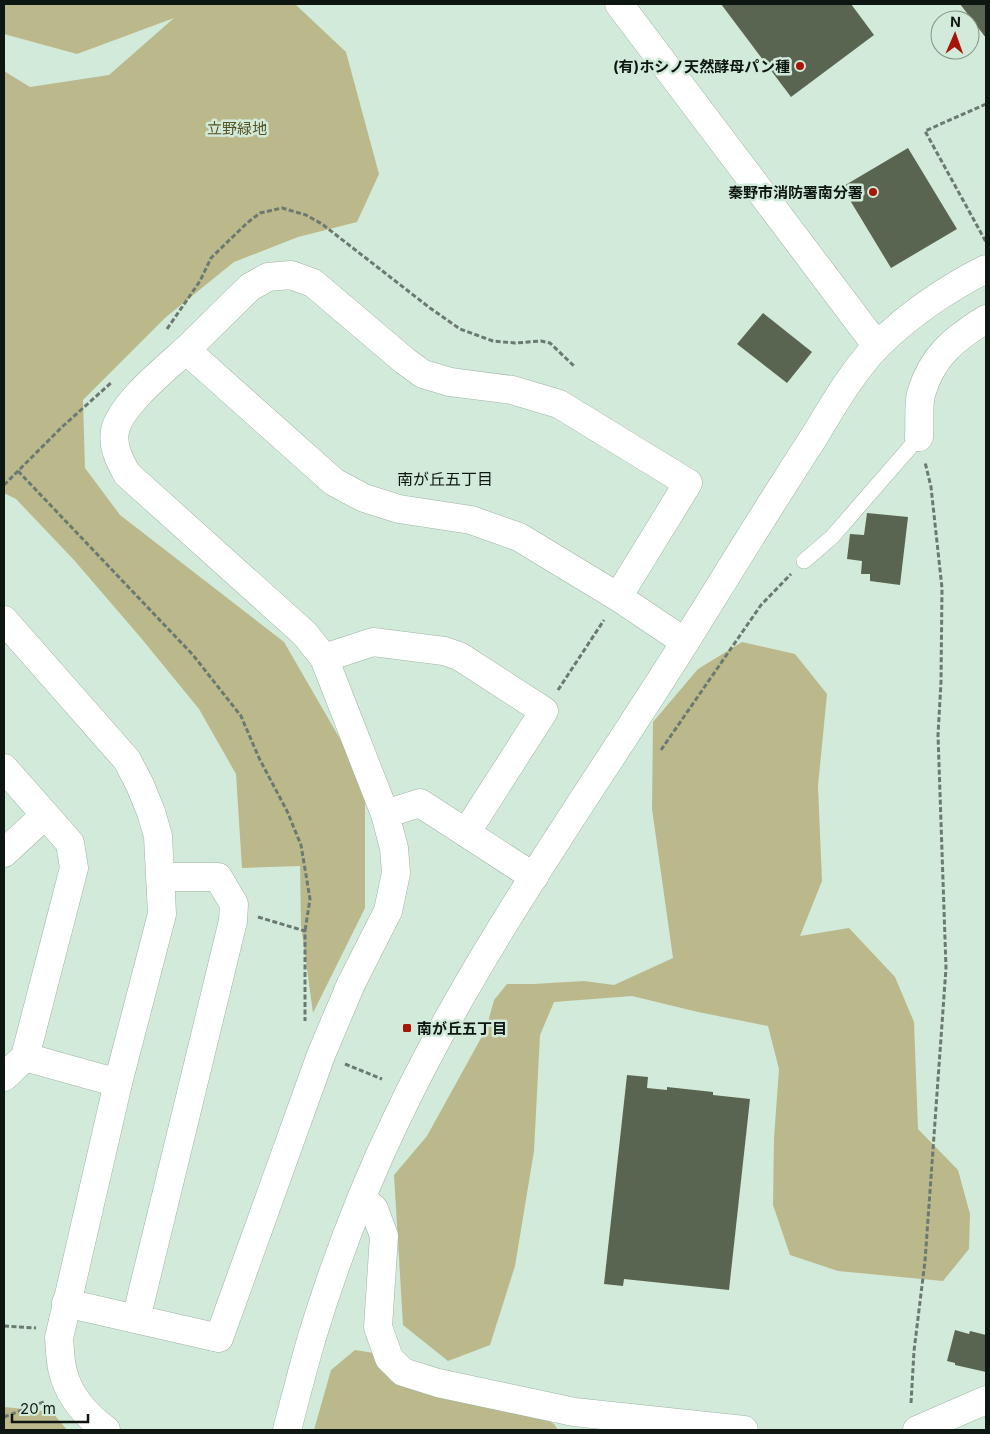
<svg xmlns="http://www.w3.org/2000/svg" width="990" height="1434" font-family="Inter,'Noto Sans JP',sans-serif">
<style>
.green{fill:#bbb98c}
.building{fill:#5a6551}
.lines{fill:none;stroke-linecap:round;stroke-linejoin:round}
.service-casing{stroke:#9db4a4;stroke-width:16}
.minor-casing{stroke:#9db4a4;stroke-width:29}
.tertiary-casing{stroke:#9db4a4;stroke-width:29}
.path{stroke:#6b7a70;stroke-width:3;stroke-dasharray:5 2.5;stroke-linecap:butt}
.service{stroke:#fff;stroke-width:15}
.minor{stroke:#fff;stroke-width:28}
.tertiary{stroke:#fff;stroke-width:28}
.poi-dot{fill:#a71408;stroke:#d2ead9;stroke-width:2}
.labels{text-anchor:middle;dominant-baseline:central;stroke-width:5;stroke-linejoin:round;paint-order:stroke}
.poi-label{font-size:15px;font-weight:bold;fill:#0e1611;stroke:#d2ead9;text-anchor:end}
.park-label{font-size:15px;fill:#565220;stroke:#d2ead9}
.neighbourhood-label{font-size:16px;fill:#0e1611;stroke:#d2ead9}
</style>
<rect width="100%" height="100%" fill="#d2ead9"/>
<g class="green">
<polygon points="4,4 295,4 346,52 379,174 357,222 298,237 234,262 166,317 83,400 85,468 120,515 284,642 365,782 365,908 313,1013 301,925 300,866 242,868 236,774 199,709 141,638 74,560 16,499 4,493 4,71 30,87 109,75 174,18 77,54 4,34"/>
<polygon points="742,642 795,654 827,694 818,786 822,881 800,936 849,928 895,977 914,1022 918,1129 958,1170 970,1214 969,1249 943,1281 838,1271 790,1255 773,1205 774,1138 779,1069 768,1026 698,1012 632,996 554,1002 540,1035 534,1151 515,1266 490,1345 448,1361 403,1325 394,1175 427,1136 486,1029 494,1000 507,984 533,984 584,981 614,985 673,958 652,809 653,722 698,669"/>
<polygon points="355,1350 386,1355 517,1402 554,1424 558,1430 314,1430 331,1370"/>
<polygon points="4,1407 52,1412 67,1430 4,1430"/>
</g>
<g class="building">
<polygon points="721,4 851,4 874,35 791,97"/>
<polygon points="960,4 986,4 986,38"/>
<polygon points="908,148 957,229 891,268 842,187"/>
<polygon points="763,313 812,352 787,383 737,344"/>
<polygon points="867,513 908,517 900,585 870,581 870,574 861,574 862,561 847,559 850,534 864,535"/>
<polygon points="627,1075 648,1077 647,1088 667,1090 667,1087 713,1092 713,1095 750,1099 729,1290 624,1279 623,1286 604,1284"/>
<polygon points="955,1330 969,1334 970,1331 986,1335 986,1372 955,1365 955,1363 947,1361"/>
</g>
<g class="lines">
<g class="service-casing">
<polyline id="service" points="804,561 832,537 919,437"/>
</g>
<g class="minor-casing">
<g id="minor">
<polyline points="186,350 250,287 268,277 291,275 313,283 405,361 423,374 450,382 512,390 559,404 688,483 618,597"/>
<path d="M919,437C920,424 918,407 921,394C932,356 954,339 986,319"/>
<polyline points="324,658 373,642 444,651 459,656 544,711 466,833"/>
<polyline points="4,768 70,843 74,868 25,1057 4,1077"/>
<polyline points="385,814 420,803 534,877"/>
<polyline points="4,853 45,815"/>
<polyline points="25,1057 118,1083"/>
<polyline points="362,1198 374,1209 384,1236 378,1327 389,1358 403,1372 438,1383 574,1412 744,1430"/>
<polyline points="136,1319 233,921 234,904 218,877 161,877"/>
<polyline points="917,1430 986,1400"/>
</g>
</g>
<g class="tertiary-casing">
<g id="tertiary">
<polyline points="619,4 877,346"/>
<path d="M4,620L127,760L140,785L151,812L158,836L162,914L118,1083L59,1338C60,1349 60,1362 63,1372C69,1396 87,1416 106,1430"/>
<path d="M66,1303L219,1338L321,1055L351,984L388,911L396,873L394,848L385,814L324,658L305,634L127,474C120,461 112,447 115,431C120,405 166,368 186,350L334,482L364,498L399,509L471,520L519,537L618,597L685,642"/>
<path d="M287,1430C295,1399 303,1368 312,1337C335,1262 363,1188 397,1118C477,949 588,797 687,639C728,573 769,506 812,440C831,409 853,370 879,344C910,314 948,288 986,269"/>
</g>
</g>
<g class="path">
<polyline points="986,104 925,131 986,242"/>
<polyline points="167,329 200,281 211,258 247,223 260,213 282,208 306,215 322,224 430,308 460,329 493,341 515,343 541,341 550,343 574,366"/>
<polyline points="18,471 193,655 241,716 259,758 287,811 301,845 310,899 305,931"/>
<polyline points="4,485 63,426 112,382"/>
<polyline points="558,690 604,620"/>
<polyline points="661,750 761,605 791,574"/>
<polyline points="258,917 305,931 305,1021"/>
<polyline points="345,1064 382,1079"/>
<polyline points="4,1326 36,1328"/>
<polyline points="911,1403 914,1351 925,1261 946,968 938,735 941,682 942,588 931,487 925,462"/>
<polyline points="4,1417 46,1401"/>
</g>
<use href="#service" class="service"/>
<use href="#minor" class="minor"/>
<use href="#tertiary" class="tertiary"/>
</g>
<g class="poi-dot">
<circle cx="800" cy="66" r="5"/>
<circle cx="873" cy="192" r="5"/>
<rect x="402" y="1023" width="10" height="10" rx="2.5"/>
</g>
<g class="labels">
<g class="poi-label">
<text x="790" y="66">(有)ホシノ天然酵母パン種</text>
<text x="863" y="192">秦野市消防署南分署</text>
<text x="417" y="1028" text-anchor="start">南が丘五丁目</text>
</g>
<g class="park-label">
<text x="237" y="128">立野緑地</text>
</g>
<g class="neighbourhood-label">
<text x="445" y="479">南が丘五丁目</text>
</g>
</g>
<rect width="990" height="1434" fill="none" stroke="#0e1611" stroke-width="10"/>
<g transform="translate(955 35) rotate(2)"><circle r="24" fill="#d2ead9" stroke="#849589"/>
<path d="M0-4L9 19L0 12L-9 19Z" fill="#a71408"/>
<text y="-8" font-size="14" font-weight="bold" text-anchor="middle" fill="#0e1611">N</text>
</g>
<path d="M12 1414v8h76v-8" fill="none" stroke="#0e1611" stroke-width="2.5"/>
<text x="20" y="1414" font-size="15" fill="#0e1611" stroke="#d2ead9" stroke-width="4" paint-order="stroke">20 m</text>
</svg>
